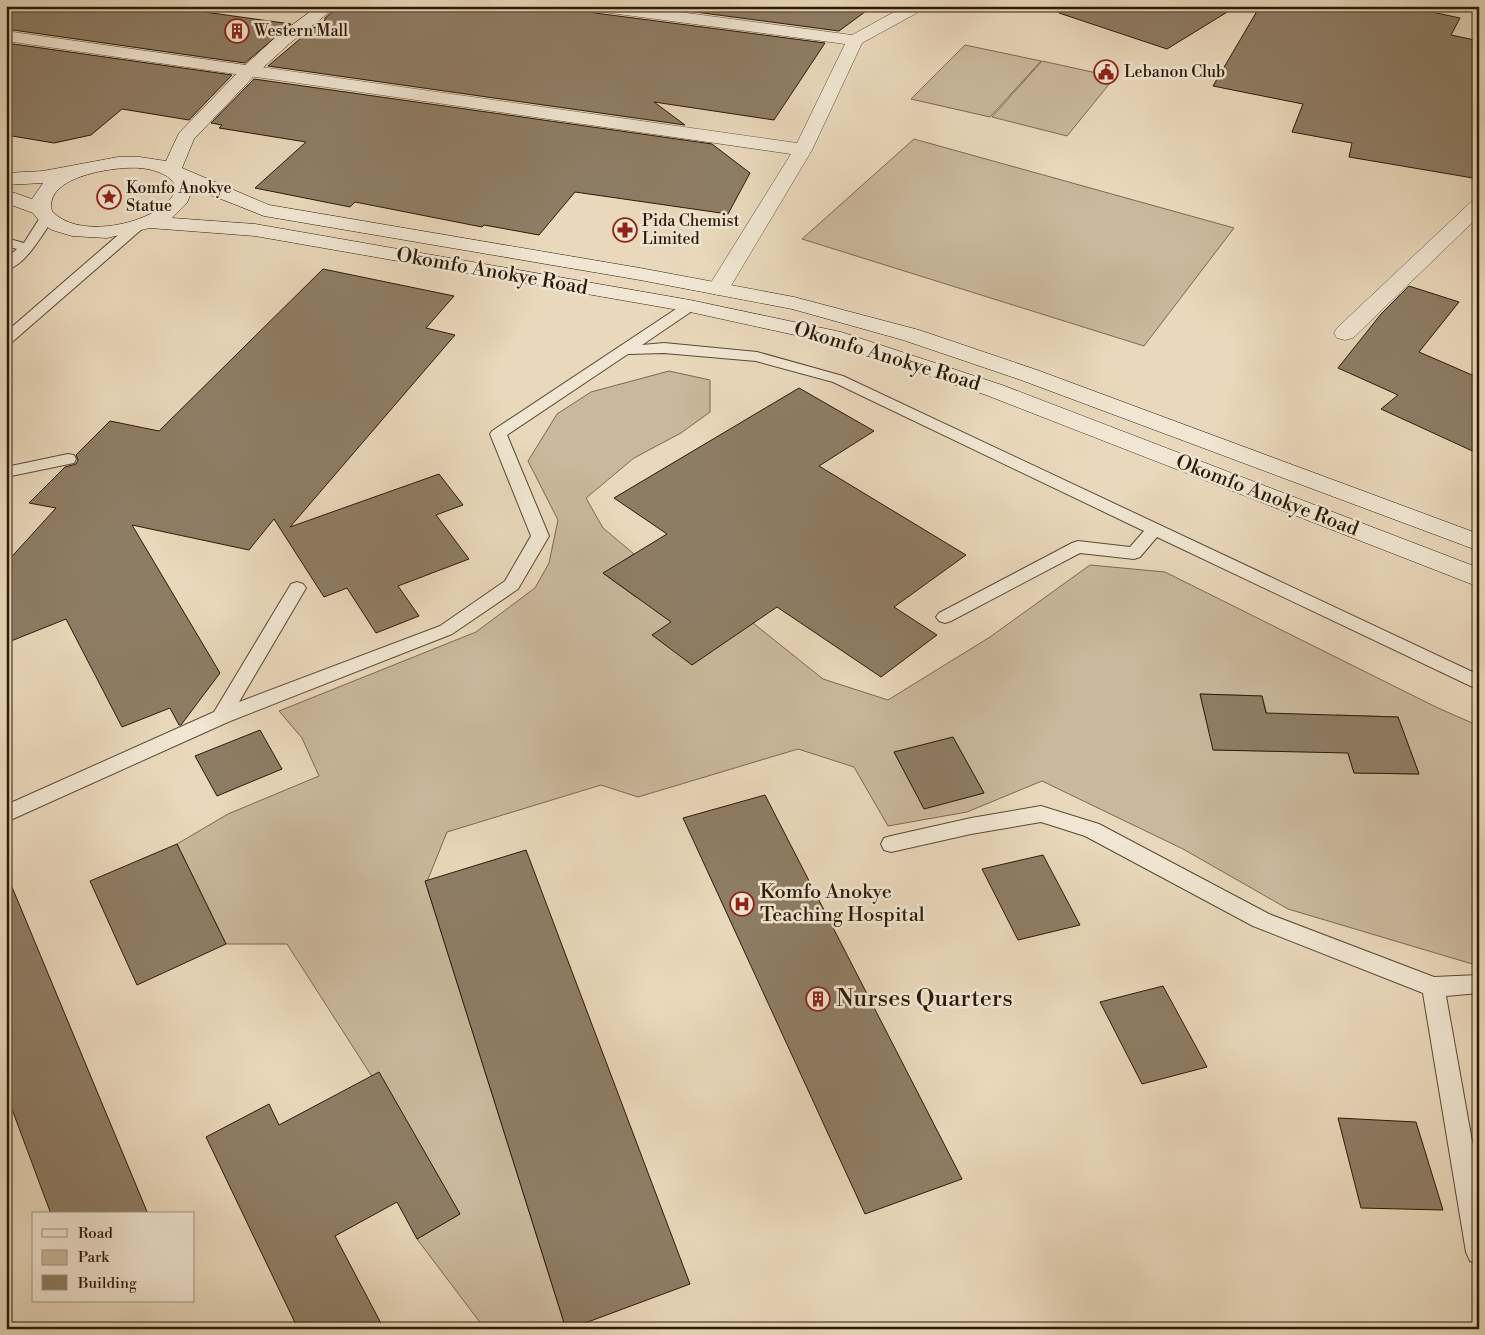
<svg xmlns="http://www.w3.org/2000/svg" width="1485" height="1335" font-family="'Libre Bodoni',serif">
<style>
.green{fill:#c9b89c;stroke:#7a6952;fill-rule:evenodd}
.building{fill:#8e7d65;stroke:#2b1a07}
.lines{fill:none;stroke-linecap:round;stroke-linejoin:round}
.service-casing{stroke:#5a4a34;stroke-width:2}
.minor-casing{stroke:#5a4a34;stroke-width:1}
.secondary-casing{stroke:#2b1a07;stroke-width:1}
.service{fill:#f1e6d3;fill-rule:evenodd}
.minor{fill:#f1e6d3;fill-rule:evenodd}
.secondary{fill:#f1e6d3;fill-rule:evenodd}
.labels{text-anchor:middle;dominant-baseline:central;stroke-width:5;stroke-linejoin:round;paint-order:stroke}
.far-poi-label{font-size:16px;fill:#2b1a07;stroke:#f1e6d3;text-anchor:start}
.street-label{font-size:20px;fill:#2b1a07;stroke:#f1e6d3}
.poi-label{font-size:20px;fill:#2b1a07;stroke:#f1e6d3;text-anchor:start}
.near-poi-label{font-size:24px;fill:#2b1a07;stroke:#f1e6d3;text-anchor:start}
</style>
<rect width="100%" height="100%" fill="#e9d8bb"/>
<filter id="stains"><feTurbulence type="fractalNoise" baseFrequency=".004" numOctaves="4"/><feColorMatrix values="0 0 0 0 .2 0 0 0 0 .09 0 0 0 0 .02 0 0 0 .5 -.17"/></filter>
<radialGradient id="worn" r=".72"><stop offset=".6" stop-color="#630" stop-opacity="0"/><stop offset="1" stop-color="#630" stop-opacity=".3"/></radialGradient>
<g class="green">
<polygon points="965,45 1041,61 990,117 911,99"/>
<polygon points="1042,61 1115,77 1067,136 992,117"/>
<polygon points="914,139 1234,228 1144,346 802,239"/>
<path d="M669,371L710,380V412L681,433L634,458L586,498L603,528L634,554L604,574L637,598L652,588L753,623L823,679L888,700L990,637L1090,565L1165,572L1438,708L1479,726V966L1288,909L1183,849L1042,781L967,812L888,826L854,767L798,749L638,797L601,785L447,832L426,884L566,1329H485L417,1239L460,1214L287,944H226L177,844L228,814L319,776L302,738L279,711L476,632L535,588L549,563L558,520L528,461L557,414L591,392ZM1200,694L1262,696L1277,751L1214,750ZM1336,715L1398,717L1419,774L1354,773ZM953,738L984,793L924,808L894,752Z"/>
</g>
<g class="building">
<polygon points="6,6 161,6 291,24 245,63 6,29"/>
<polygon points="339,6 585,6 588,11 595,13 825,43 774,120 654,102 685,125 268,66 314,27 324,29 325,18"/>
<polygon points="650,6 873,6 839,31"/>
<polygon points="1060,6 1237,6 1167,49 1059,13"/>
<polygon points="1260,6 1404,6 1460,18 1451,35 1479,41 1479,179 1349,157 1352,143 1292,132 1303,104 1213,86"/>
<polygon points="6,43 232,75 189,120 122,109 91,135 54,143 6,135"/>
<polygon points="254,79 712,144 750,173 728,214 575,192 539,235 484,225 482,227 355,202 350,207 255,188 306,142 219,128 222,125 211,123"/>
<polygon points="323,269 454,296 426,328 455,335 290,527 439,474 463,505 436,515 469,559 398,586 419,616 376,633 347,588 324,597 274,519 249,550 132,525 220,673 181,725 179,725 170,708 122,727 66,619 6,643 6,563 56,508 29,503 65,467 76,464 78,460 76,455 110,421 159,431"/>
<polygon points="1409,286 1459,302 1419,352 1479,378 1479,454 1381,409 1398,395 1338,368 1381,314"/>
<polygon points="799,388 874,431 819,466 966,555 894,607 937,635 881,677 777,607 692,665 652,635 671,622 603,573 667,534 614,498"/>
<polygon points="1200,694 1262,696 1266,713 1398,717 1419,774 1354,773 1348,753 1213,750"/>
<polygon points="260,730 282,769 217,796 195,756"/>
<polygon points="953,737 984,793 924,809 894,752"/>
<polygon points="765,795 962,1179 865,1214 683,818"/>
<polygon points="177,844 226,944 137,985 90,881"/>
<polygon points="526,850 690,1284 569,1329 566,1329 425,881"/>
<polygon points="1043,855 1080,925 1018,940 982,869"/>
<polygon points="6,875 7,875 148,1214 51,1214 6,1093"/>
<polygon points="1163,986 1207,1067 1142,1084 1100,1002"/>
<polygon points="379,1072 460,1214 417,1239 397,1202 335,1236 384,1329 298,1329 206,1137 269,1104 279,1125"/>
<polygon points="1338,1118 1416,1122 1443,1210 1361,1208"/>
</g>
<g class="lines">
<g class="service-casing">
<g id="service">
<path d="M46,215L53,219C42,235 26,265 6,270V259L17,249L6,246V238L24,243L41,216Z"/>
<polygon points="137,222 144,226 142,229 11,343 6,344 6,332 132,223"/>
<polygon points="690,302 695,303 697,306 695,309 642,345 664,343 757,352 843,376 1479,675 1479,690 1157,537 1140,557 1134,559 1080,553 951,621 945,623 939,621 936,617 939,613 1072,543 1078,541 1130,547 1144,531 833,382 756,361 664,353 628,354 507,435 549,536 518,589 452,634 228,722 6,822 6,805 214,712 291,584 297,582 303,584 306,588 239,702 440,626 505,581 531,536 490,434 492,431 685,303"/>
<polygon points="68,454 74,455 76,459 74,463 6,477 6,467"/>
<polygon points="1041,806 1099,824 1269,914 1434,977 1479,975 1479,993 1446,996 1479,1180 1479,1264 1470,1261 1466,1252 1423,993 1253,926 1085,836 1041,822 971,834 891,852 884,850 881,844 884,838 891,836 971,818"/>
</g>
</g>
<g class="minor-casing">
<g id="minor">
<polygon points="587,6 634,6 852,35 905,6 926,6 924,9 862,43 812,150 729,289 725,293 718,295 711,293 707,289 791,154 6,41 6,31 797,143 845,44 595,11 589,9"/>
<polygon points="1479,199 1479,216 1353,338 1345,340 1337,338 1334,333 1337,328 1472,201"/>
</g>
</g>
<g class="secondary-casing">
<path id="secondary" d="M318,6H337L289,44L255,75L194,139L182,168L269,205L640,268L794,297L919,330L1037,370L1479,534V551L1021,380L903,340L792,309L640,280L264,216L193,188L187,203L172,218L255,224L690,300L841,332L1002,385L1479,568V587L986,395L827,342L690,312L255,236L150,228L107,238L72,236L52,230L41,223L33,213L6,203V190L32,199L43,183L6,185V173L43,171L118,157H140L166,161L179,133L243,67L277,36ZM140,168C162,170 192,183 163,206C138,226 76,238 52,211C43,176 116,166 140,168Z"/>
</g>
<use href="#service" class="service"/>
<use href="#minor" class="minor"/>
<use href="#secondary" class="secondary"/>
</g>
<defs>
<g id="building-ring" transform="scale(1.25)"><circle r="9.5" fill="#f1e6d3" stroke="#8f2418" stroke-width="1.5"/><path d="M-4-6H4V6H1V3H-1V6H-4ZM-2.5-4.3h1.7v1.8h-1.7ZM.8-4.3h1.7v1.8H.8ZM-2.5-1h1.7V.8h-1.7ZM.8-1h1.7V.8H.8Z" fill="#8f2418"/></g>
<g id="civic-ring" transform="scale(1.25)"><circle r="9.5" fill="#f1e6d3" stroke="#8f2418" stroke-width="1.5"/><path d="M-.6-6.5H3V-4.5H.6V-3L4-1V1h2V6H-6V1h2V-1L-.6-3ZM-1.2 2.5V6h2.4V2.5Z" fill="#8f2418"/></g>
<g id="sight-ring" transform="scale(1.25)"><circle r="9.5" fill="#f1e6d3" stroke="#8f2418" stroke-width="1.5"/><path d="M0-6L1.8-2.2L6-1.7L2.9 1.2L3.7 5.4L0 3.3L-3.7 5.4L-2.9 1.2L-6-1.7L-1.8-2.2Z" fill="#8f2418"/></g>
<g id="pharmacy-ring" transform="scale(1.25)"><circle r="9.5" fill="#f1e6d3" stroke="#8f2418" stroke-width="1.5"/><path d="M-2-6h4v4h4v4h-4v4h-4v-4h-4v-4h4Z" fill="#8f2418"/></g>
<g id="hospital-ring" transform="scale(1.25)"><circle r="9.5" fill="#f1e6d3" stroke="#8f2418" stroke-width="1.5"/><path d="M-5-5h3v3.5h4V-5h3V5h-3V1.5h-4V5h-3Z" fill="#8f2418"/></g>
</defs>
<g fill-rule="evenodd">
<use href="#building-ring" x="237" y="31"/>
<use href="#civic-ring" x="1106" y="72"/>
<use href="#sight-ring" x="109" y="197"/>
<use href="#pharmacy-ring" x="625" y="230"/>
<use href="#hospital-ring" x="742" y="904"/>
<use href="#building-ring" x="818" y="999"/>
</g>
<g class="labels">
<g class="far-poi-label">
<text x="254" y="31">Western Mall</text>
<text x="1124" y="72">Lebanon Club</text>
<text x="126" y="188">Komfo Anokye<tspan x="126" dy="18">Statue</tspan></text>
<text x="642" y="221">Pida Chemist<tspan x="642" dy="18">Limited</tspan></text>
</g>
<g class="street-label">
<text transform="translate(492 272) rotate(10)">Okomfo Anokye Road</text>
<text transform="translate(887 357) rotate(17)">Okomfo Anokye Road</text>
<text transform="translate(1267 496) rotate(21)">Okomfo Anokye Road</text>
</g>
<g class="poi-label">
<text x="760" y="892">Komfo Anokye<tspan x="760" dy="23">Teaching Hospital</tspan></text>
</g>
<g class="near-poi-label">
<text x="836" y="999">Nurses Quarters</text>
</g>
</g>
<rect width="1485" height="1335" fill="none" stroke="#e9d8bb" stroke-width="25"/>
<rect x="8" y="8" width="1470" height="1320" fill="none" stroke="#2b1a07" stroke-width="2.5"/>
<rect x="12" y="12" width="1460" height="1310" fill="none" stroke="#2b1a07"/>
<rect x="32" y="1212" width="162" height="90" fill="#f1e6d3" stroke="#a29481"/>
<rect x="42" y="1229" width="25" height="8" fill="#f1e6d3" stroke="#a29481"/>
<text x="78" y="1238" font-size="15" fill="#2b1a07">Road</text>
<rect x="42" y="1250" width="25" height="15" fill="#c9b89c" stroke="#a29481"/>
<text x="78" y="1262" font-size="15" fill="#2b1a07">Park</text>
<rect x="42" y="1275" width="25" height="15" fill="#8e7d65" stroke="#a29481"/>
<text x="78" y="1288" font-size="15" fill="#2b1a07">Building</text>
<rect width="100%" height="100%" filter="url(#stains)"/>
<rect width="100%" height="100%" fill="url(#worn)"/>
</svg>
